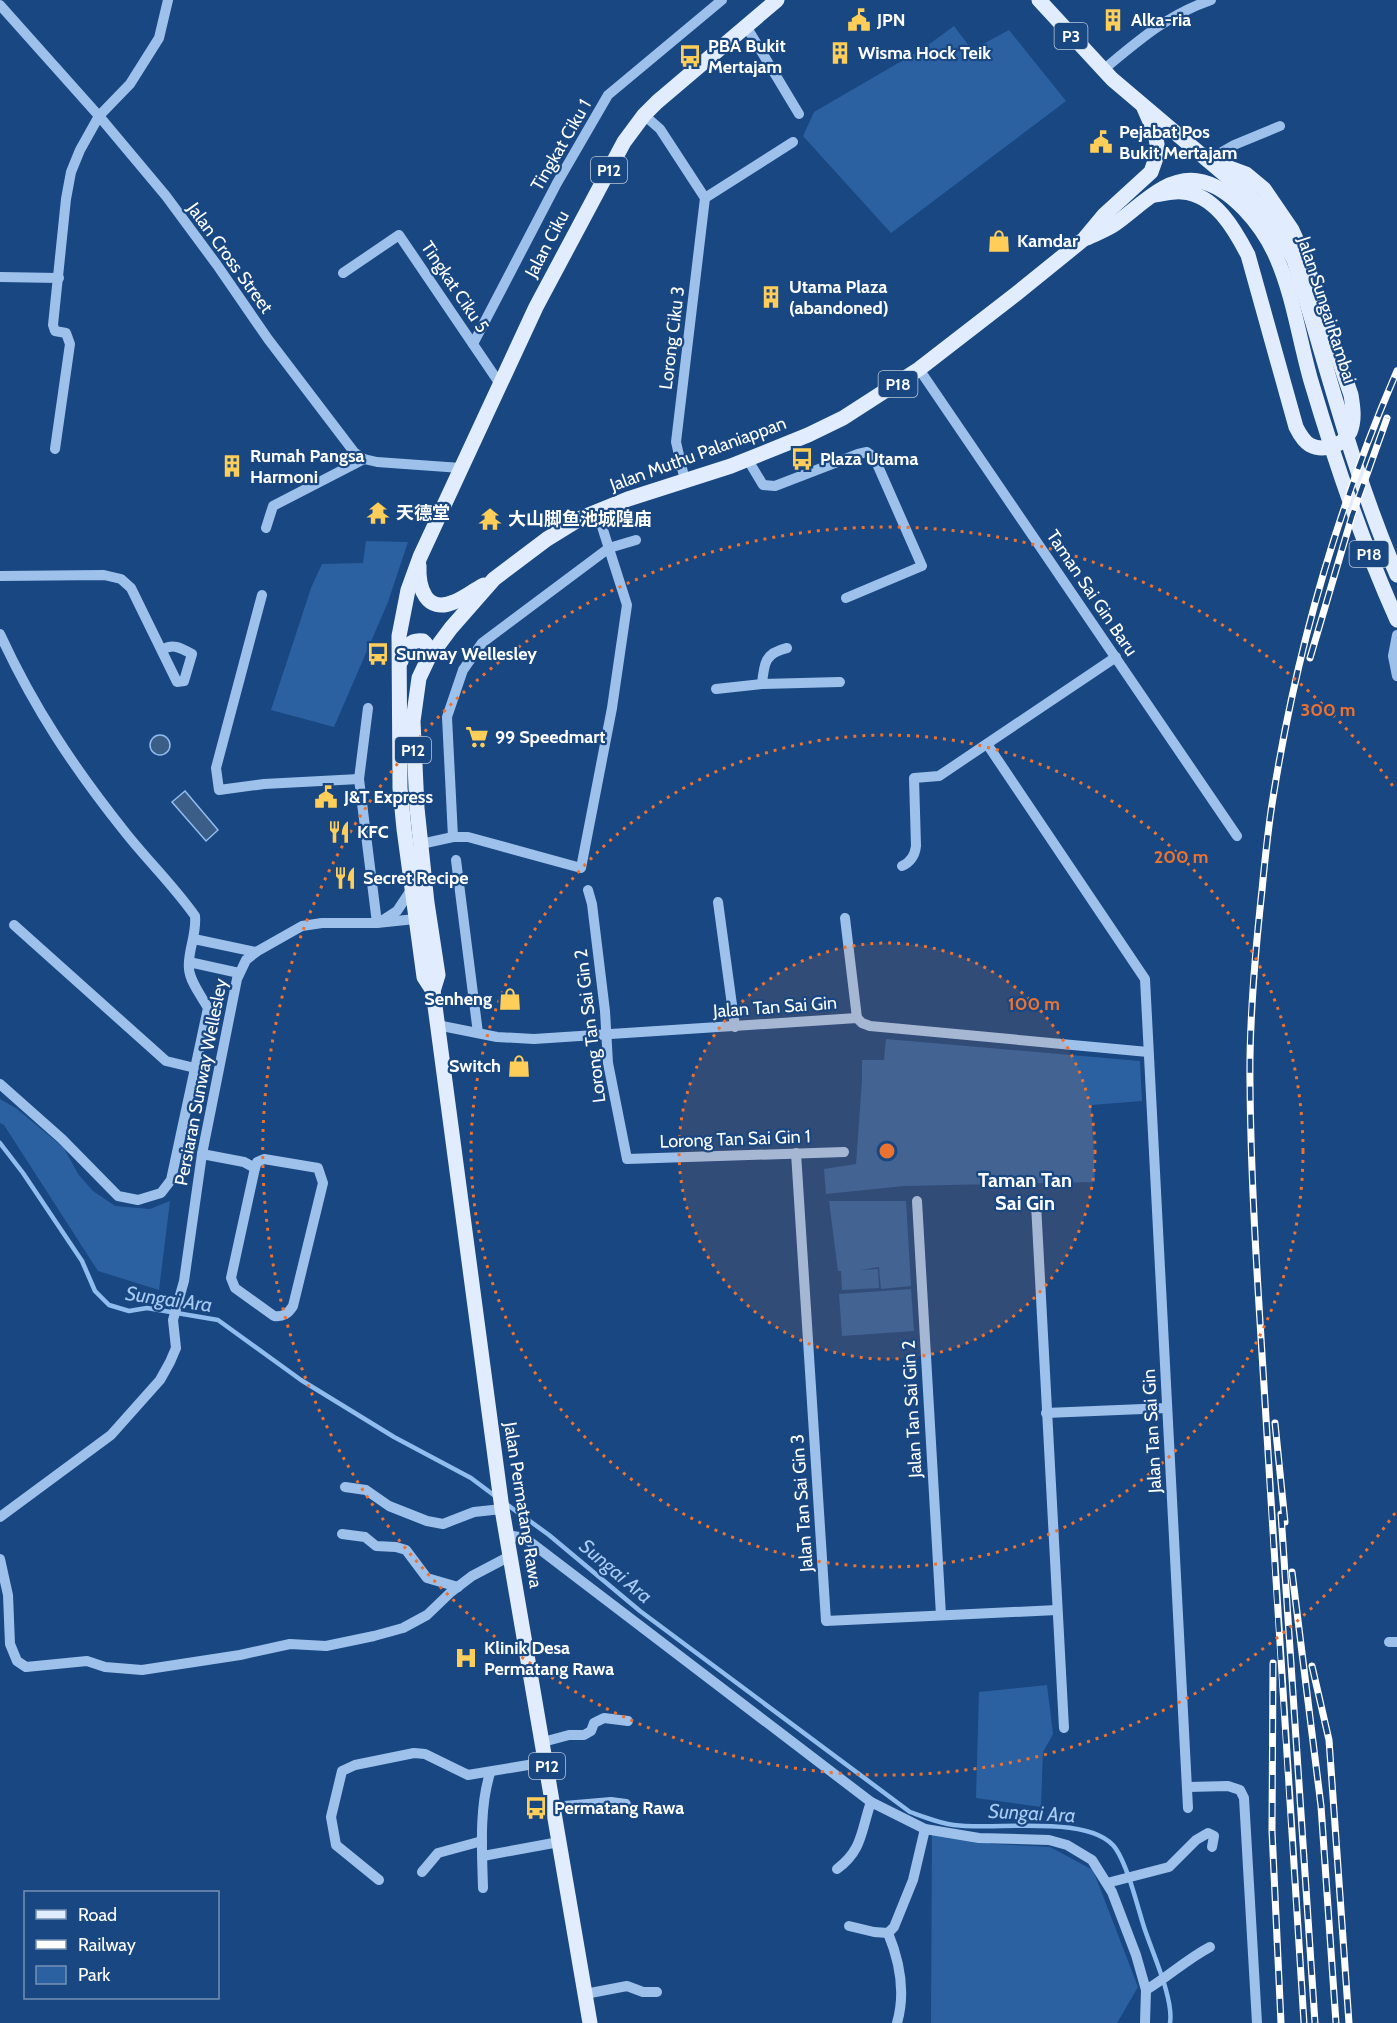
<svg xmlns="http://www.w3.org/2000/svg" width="1397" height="2023" font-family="Cabin,'Noto Sans SC',sans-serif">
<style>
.green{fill:#2c61a1}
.water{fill:#3b5e89;stroke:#90bcee;stroke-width:1.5}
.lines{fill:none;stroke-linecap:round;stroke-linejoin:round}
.stream{stroke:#90bcee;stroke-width:4.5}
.minor{stroke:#9dc1eb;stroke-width:10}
.major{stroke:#e1edff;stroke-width:15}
.rail-casing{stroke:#fff;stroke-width:7}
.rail{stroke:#194782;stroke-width:4.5;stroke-dasharray:14;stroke-linecap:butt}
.ring{fill:none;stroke:#eb7230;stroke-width:3;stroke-dasharray:3 6}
.labels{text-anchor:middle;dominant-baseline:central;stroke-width:4.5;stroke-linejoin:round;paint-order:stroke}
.shield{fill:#194782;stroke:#bac8da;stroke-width:1.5}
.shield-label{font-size:16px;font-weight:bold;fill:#fff}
.poi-label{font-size:18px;font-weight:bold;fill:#fff;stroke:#194782;text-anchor:start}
.street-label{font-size:18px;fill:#fff;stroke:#194782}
.neighbourhood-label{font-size:20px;font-weight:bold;fill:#fff;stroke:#194782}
.water-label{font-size:20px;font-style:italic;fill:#a8cbf3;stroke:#194782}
.centre{fill:#eb7230;stroke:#194782;stroke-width:3}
.ring-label{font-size:18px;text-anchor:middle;font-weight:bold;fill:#eb7230;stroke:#194782;stroke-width:4.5;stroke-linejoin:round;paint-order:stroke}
</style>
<rect width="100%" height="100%" fill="#194782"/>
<g class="green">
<polygon points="954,26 972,50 1009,30 1066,101 891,233 803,136 814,112 924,48"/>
<polygon points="366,541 408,542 388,602 334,727 271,710 311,588 322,564 363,563"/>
<polygon points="886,1039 1140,1061 1142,1101 1091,1105 1095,1182 904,1186 826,1194 824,1169 856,1164 862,1081 862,1060 884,1060"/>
<polygon points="0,1099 17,1109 64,1148 78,1174 93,1191 115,1206 150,1209 170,1201 159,1290 98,1271 4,1125 0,1123"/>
<polygon points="829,1201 906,1201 911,1286 881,1289 879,1267 860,1270 878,1269 879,1288 842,1290 841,1271 838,1271"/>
<polygon points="911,1289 914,1331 842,1336 839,1294"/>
<polygon points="1047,1685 1053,1734 1043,1752 1041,1807 976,1798 979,1692"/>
<polygon points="932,1825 992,1844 1050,1847 1093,1870 1138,1987 1117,2023 931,2023"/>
</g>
<g class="water">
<circle cx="160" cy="745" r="10"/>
<polygon points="185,791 218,830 206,841 172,802"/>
</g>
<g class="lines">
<g class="stream">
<polyline points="0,1143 23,1173 82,1261 95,1291 109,1305 129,1311 147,1308 218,1320 301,1380 394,1437 471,1478 495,1496"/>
<path d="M505,1503L549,1535L640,1611L910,1812C924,1817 939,1823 954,1825C994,1831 1092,1813 1116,1849C1128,1867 1137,1905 1144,1927C1152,1952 1174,1999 1170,2023"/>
</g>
<g class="minor">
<polyline points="0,5 99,116 166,196 217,265 268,339 354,452 364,459 377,462 461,468"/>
<polyline points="746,26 799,114"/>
<path d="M1103,70C1138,41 1167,15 1211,0"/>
<polyline points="644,115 660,129 705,198"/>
<polyline points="1208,160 1234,145 1280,126"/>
<polyline points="705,198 793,142"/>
<polyline points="343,273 399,235 500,384"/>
<polyline points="0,277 59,278"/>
<polyline points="473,344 557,183 608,95 722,0"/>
<polyline points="919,369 1237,836"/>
<polyline points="55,449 70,344 66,333 55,331 53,325 66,199 71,172 80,150 99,116 130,84 159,38 168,0"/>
<polyline points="748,460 763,485 775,486 858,454 867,452 874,457 922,566 846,598"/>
<polyline points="685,481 676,442 705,198"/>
<polyline points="266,528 273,506 364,459"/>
<path d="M0,576L104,575L121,579L131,588L177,682L184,681L192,654C181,648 173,643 162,650"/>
<polyline points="262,595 216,768 219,790 264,784 359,779"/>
<path d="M0,634C34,708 74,768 125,832C147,860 174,886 195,916C197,935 187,952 189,969C190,982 202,997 208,1008L171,1180L161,1193L138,1200L118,1196L62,1139L0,1084"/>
<polyline points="1397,635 1393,656 1397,676"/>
<path d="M762,684C764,663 765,653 787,648"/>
<polyline points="716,689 762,684 840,682"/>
<polyline points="368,708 359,779 377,923"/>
<polyline points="987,744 1145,979 1188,1808"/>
<polyline points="453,837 447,717 463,670 482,643 609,548 636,540"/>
<polyline points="421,844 453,837 468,837 581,868 612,708 627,605 597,511"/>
<polyline points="456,860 478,1033"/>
<path d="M902,866C911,862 915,855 916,846L914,778L939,776L1116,657"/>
<polyline points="588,890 592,904 605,1011 608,1063 627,1159 844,1152"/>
<polyline points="718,902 735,1027"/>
<polyline points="845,918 857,1018"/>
<polyline points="380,922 397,911 411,890"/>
<polyline points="14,925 166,1061 195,1068"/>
<polyline points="194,939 256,952"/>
<polyline points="189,962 239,973"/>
<polyline points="437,1025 497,1037 534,1039 857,1018 862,1023 870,1026 1148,1052"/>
<polyline points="796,1153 826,1621 1057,1610"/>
<polyline points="202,1154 244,1162 255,1168"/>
<path d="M264,1159L318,1168L323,1183L293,1306C288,1314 283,1317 274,1316L235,1288L231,1278L255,1168L257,1162Z"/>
<polyline points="917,1201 941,1615"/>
<polyline points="1036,1204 1064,1728"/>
<polyline points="1046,1413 1167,1408"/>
<polyline points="345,1487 366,1490 389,1506 427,1521 443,1524 474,1512 502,1509"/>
<polyline points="0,1517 111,1435 160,1380 170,1362 176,1348 173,1320 184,1281 202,1154 237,979 246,960 256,952 302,926 322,923 377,923 415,919 419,913"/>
<polyline points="342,1534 365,1537 376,1546 396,1547 406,1550 427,1578 458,1587"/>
<polyline points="507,1535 525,1538 871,1802 925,1829 979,1838 1049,1840 1067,1845 1092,1860 1112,1892 1136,1955 1146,1990 1145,2023"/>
<polyline points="0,1559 8,1595 10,1644 17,1661 26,1667 87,1661 105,1667 142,1670 240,1655 290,1644 326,1646 374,1636 403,1628 427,1615 451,1592 472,1576 510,1556"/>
<polyline points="1389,1642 1397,1642"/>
<polyline points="543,1742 569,1735 584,1735 591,1731 594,1723 604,1718 628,1721"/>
<polyline points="1188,1787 1228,1786 1240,1790 1244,1798 1257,2023"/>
<polyline points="553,1807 611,1802 626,1804"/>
<polyline points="483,1856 559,1842"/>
<path d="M837,1869C863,1850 861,1830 871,1802"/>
<polyline points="422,1872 438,1853 482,1841"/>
<polyline points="379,1880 336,1845 331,1817 342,1771 355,1765 414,1753 425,1754 468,1775 546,1762"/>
<polyline points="1107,1883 1169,1867 1196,1840 1208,1833 1214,1836 1212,1847"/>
<path d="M483,1888C482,1850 479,1809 490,1773"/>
<polyline points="849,1926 874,1932 888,1933 894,1927 913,1880 925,1829"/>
<path d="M888,1933C900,1962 906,1992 897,2023"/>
<path d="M1146,1990C1168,1977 1187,1959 1210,1947"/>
<polyline points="585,1994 627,1986 643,1992 657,1992"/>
</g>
<g class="major">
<path d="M1039,0L1112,79L1250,196C1270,215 1282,236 1294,260C1327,366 1353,474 1397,575"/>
<path d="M1154,195C1163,194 1173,191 1182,192C1215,194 1235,230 1248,255L1296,427C1299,433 1303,441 1310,445C1323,452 1343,446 1350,432C1355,420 1353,407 1351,395L1303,254L1292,230L1264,189L1246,174L1208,160"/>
<path d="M1087,238C1095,234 1104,231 1112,226C1137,210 1165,175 1198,181C1231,186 1262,226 1275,254C1293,293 1299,339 1311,381C1335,462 1362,542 1397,620"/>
<path d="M419,565C418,588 426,614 454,602C464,598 474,590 484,585"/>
<path d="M401,661C406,649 408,639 423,641C429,646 429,651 428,659"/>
<polyline points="433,991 424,977 404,829 400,788 399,636 408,590 420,557 536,307 624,142 644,115 657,102 777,0"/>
<polyline points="590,2023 502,1509 433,991 438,975 427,903 417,808 413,721 419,678 428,659 451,628 494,579 547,539 581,518 628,499 731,466 808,435 843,418 919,369 1016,294 1084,239 1104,215 1151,172 1157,155 1157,144 1155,133 1144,108"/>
</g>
<g class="rail-casing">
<g id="rail">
<polyline points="1310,658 1352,516 1387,418"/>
<polyline points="1275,1423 1285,1522"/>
<polyline points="1281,1514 1315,2023"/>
<polyline points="1292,1572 1321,1806 1336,2023"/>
<polyline points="1273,1663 1272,1831 1281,2023"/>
<polyline points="1312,1666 1329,1740 1349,2023"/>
<path d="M1304,2023C1292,1833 1279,1643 1268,1452C1261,1329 1251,1206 1250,1083C1249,1019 1255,954 1262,890C1265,859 1268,828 1273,798C1296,652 1338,507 1397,371"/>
</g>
</g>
<use href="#rail" class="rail"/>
</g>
<circle cx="887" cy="1151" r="208" fill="#eb7230" fill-opacity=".12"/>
<g class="ring">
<circle cx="887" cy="1151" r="208"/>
<circle cx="887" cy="1151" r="416"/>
<path d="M1395 1513A624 624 0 1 1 1395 789"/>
</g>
<defs>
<g id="civic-bare" transform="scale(1.8)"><path d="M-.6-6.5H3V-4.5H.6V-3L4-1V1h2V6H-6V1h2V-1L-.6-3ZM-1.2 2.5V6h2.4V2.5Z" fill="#fece58" stroke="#194782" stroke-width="2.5" paint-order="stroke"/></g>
<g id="building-bare" transform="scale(1.8)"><path d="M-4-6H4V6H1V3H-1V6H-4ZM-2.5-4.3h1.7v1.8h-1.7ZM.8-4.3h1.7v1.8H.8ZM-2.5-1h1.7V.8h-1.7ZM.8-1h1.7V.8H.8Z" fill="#fece58" stroke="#194782" stroke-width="2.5" paint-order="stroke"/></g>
<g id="bus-bare" transform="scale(1.8)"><path d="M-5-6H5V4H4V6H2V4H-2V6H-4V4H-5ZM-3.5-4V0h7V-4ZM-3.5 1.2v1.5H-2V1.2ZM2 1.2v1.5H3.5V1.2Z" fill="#fece58" stroke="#194782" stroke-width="2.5" paint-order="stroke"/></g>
<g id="shop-bare" transform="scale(1.8)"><path d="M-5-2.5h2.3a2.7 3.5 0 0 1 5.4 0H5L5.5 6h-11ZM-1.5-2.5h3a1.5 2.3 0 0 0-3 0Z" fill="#fece58" stroke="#194782" stroke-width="2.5" paint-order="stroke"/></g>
<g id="temple-bare" transform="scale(1.8)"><path d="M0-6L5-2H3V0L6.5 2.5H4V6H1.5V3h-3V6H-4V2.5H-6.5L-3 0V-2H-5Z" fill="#fece58" stroke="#194782" stroke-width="2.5" paint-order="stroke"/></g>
<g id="supermarket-bare" transform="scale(1.8)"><path d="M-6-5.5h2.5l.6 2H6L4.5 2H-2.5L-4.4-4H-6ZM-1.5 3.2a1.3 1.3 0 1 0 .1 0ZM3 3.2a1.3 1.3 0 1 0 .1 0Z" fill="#fece58" stroke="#194782" stroke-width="2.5" paint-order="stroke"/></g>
<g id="restaurant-bare" transform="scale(1.8)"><path d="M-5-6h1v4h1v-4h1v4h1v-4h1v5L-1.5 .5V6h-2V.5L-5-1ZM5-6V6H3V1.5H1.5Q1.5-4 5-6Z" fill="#fece58" stroke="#194782" stroke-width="2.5" paint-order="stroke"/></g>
<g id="hospital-bare" transform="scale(1.8)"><path d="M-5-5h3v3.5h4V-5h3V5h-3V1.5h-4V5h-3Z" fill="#fece58" stroke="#194782" stroke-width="2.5" paint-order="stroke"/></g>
</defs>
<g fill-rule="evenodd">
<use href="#civic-bare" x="859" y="20"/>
<use href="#building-bare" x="1113" y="20"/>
<use href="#building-bare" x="840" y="53"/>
<use href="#bus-bare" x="690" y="56"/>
<use href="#civic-bare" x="1101" y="142"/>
<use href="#shop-bare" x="999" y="241"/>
<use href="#building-bare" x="771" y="297"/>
<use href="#bus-bare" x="802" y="459"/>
<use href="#building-bare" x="232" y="466"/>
<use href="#temple-bare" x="378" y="513"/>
<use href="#temple-bare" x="490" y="519"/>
<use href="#bus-bare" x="378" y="654"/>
<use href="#supermarket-bare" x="477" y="737"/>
<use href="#civic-bare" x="326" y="797"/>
<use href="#restaurant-bare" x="339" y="832"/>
<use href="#restaurant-bare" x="345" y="878"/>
<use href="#shop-bare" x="510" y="999"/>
<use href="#shop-bare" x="519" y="1066"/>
<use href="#hospital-bare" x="466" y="1658"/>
<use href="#bus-bare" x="536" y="1808"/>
</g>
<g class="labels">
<g class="shield">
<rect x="1054.5" y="23" width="33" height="26" rx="4.5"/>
<rect x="591" y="157" width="36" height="26" rx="4.5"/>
<rect x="878.5" y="371" width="39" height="26" rx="4.5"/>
<rect x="1349.5" y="541" width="39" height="26" rx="4.5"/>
<rect x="395" y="737" width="36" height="26" rx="4.5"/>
<rect x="529" y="1753" width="36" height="26" rx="4.5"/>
</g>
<g class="shield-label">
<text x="1071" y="36">P3</text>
<text x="609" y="170">P12</text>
<text x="898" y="384">P18</text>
<text x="1369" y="554">P18</text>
<text x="413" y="750">P12</text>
<text x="547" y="1766">P12</text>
</g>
<g class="poi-label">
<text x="877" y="20">JPN</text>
<text x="1131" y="20">Alka-ria</text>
<text x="708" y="46">PBA Bukit<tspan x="708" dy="21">Mertajam</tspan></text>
<text x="858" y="53">Wisma Hock Teik</text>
<text x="1119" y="132">Pejabat Pos<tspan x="1119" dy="21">Bukit Mertajam</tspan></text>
<text x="1017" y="241">Kamdar</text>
<text x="789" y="287">Utama Plaza<tspan x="789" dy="21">(abandoned)</tspan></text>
<text x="250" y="456">Rumah Pangsa<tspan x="250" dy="21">Harmoni</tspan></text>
<text x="820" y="459">Plaza Utama</text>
<text x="396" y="513">天德堂</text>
<text x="508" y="519">大山脚鱼池城隍庙</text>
<text x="396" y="654">Sunway Wellesley</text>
<text x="495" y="737">99 Speedmart</text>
<text x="344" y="797">J&amp;T Express</text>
<text x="357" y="832">KFC</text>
<text x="363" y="878">Secret Recipe</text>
<text x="492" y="999" text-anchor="end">Senheng</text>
<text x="501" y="1066" text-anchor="end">Switch</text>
<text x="484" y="1648">Klinik Desa<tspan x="484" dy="21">Permatang Rawa</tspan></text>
<text x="554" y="1808">Permatang Rawa</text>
</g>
<g class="street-label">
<text transform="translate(561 145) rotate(-60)">Tingkat Ciku 1</text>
<text transform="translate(547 244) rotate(-62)">Jalan Ciku</text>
<text transform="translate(230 258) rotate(54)">Jalan Cross Street</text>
<text transform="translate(455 287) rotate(56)">Tingkat Ciku 5</text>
<text transform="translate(1327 310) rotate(72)">Jalan Sungai Rambai</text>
<text transform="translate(672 338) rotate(-83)">Lorong Ciku 3</text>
<text transform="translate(698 454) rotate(-20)">Jalan Muthu Palaniappan</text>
<text transform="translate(1092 593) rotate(56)">Taman Sai Gin Baru</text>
<text transform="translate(775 1007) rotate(-4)">Jalan Tan Sai Gin</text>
<text transform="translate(590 1026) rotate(-97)">Lorong Tan Sai Gin 2</text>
<text transform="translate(201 1082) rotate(-79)">Persiaran Sunway Wellesley</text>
<text transform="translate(735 1139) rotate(-2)">Lorong Tan Sai Gin 1</text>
<text transform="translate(912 1409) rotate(-93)">Jalan Tan Sai Gin 2</text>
<text transform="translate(1152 1431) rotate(-93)">Jalan Tan Sai Gin</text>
<text transform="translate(802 1503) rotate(-94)">Jalan Tan Sai Gin 3</text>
<text transform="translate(523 1505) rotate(81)">Jalan Permatang Rawa</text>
</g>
<g class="neighbourhood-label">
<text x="1025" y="1180">Taman Tan<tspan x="1025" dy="23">Sai Gin</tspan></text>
</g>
<g class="water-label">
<text transform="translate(169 1299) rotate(8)">Sungai Ara</text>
<text transform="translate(616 1571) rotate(40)">Sungai Ara</text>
<text transform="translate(1032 1813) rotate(3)">Sungai Ara</text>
</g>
</g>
<circle cx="887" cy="1151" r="9" class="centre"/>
<g class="ring-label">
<text x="1328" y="716">300 m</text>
<text x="1181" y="863">200 m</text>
<text x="1034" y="1010">100 m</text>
</g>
<rect x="24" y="1891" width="195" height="108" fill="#194782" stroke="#7591b4" stroke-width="1.5"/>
<rect x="36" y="1910" width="30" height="9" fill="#e1edff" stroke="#7591b4" stroke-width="1.5"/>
<text x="78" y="1921" font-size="18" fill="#ffffff">Road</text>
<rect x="36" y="1940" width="30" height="9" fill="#ffffff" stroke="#7591b4" stroke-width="1.5"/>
<text x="78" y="1951" font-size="18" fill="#ffffff">Railway</text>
<rect x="36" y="1966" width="30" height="18" fill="#2c61a1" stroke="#7591b4" stroke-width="1.5"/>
<text x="78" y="1981" font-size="18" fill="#ffffff">Park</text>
</svg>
